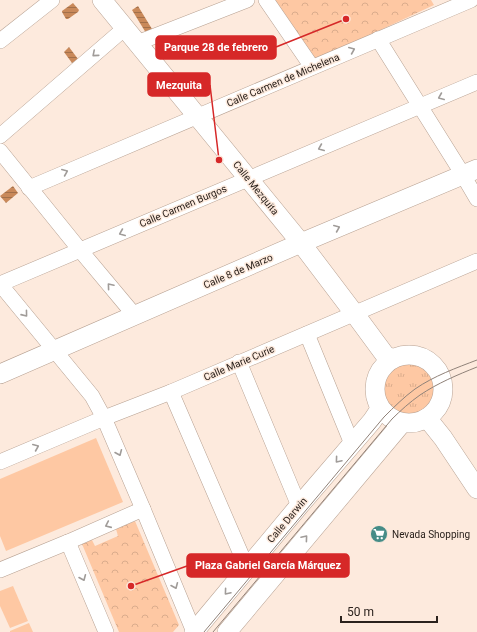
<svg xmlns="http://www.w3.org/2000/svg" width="477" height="632" font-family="Roboto,sans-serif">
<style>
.grass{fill:url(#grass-tufts)}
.forest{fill:url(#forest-crowns)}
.pitch{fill:#fec8a3}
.water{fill:url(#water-rules)}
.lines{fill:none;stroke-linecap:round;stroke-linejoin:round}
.minor-casing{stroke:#b7a192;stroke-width:16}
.tertiary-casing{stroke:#b7a192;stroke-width:20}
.minor{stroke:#fff;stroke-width:15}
.tertiary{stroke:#fff;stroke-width:19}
.tram{stroke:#908279;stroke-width:1}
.oneway{stroke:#a09c99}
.labels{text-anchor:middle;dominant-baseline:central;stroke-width:3;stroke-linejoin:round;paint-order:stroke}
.street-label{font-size:10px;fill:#2b221d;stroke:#fdeadd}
.poi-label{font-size:10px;fill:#2b221d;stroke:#fdeadd;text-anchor:start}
.leader{fill:none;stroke:#d62828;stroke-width:1.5}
.callout-dot{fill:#d62828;stroke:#fdeadd;stroke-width:1.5}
.callout{fill:#d62828;stroke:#d62828;stroke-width:1.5}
.callout-label{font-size:11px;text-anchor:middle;font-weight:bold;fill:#fff}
</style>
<defs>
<pattern id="grass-tufts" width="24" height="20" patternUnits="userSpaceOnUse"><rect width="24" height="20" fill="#fec8a3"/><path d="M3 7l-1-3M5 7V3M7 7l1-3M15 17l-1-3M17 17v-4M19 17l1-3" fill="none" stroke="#daac8c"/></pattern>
<pattern id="forest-crowns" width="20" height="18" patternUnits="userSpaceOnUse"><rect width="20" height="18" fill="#fec8a3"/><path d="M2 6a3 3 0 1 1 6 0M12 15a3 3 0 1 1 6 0" fill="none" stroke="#daac8c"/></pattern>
<pattern id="water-rules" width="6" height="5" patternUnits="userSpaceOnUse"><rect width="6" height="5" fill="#c9895a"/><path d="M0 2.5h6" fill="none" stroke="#a3704a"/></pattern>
</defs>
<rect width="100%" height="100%" fill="#fdeadd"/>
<circle class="grass" cx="409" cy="389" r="28"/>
<g class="forest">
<polygon points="275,0 431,0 434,5 316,60"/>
<polygon points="135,521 179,625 173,632 119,632 82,544 92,540 95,546 118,536 116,529"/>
<polygon points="29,623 33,632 10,632 10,631"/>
</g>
<g class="pitch">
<polygon points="96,438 123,502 6,551 0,536 0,479"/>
<polygon points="13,586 28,621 10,628 0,606 0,591"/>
</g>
<g class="water">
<polygon points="73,3 79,10 78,12 68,19 66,19 62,12 62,11"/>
<polygon points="138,6 152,29 146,33 132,10"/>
<polygon points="69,47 78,59 72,63 64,52"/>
<polygon points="13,186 18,193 6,203 0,196"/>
</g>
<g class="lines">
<g class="minor-casing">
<g id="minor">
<polyline points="266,0 312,67"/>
<polyline points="378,39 460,170 477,199"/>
<polyline points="0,41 52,0"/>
<polyline points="137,43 247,0"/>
<polyline points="0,136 125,28"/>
<polyline points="0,151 80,250 131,311 133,316"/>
<polyline points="29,188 471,0"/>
<polyline points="0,284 477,82"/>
<polyline points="0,284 92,396 104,418 143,509 194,632"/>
<polyline points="307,334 352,444"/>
<polyline points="239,362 299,506"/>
<polyline points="171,392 247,568"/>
<polyline points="0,462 104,418 171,392 477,261"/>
<polyline points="68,542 106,632"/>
<polyline points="0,570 68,542 143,509"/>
</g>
</g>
<g class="tertiary-casing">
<g id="tertiary">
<polyline points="102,0 301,243 354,313 385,355 392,359"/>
<circle cx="409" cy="389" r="34"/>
<polyline points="0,374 301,243 477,169"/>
<polyline points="427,418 443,438 477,489"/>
<polyline points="194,632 299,506 372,421 380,409"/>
<polyline points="227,632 402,423"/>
</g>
</g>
<use href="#minor" class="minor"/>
<use href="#tertiary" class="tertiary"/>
<g class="tram">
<path d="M204,632L384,417C394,407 404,397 415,389C434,376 456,368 477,360"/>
<path d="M213,632L392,419C400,411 410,402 420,395C438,383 457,375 477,367"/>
</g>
</g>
<defs><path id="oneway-chevron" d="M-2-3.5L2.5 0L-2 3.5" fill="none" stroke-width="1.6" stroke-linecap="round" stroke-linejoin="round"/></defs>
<g class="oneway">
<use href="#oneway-chevron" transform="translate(352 50) rotate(-23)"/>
<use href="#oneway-chevron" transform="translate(95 54) rotate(139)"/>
<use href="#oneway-chevron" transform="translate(441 97) rotate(157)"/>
<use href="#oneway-chevron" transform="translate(321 148) rotate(157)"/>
<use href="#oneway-chevron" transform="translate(65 172) rotate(-23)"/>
<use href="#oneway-chevron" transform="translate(337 228) rotate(-23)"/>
<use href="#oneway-chevron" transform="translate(122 233) rotate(157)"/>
<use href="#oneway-chevron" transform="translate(110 286) rotate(-130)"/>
<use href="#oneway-chevron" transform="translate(25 314) rotate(51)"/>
<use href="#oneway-chevron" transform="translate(36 447) rotate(-23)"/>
<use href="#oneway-chevron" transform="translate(119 453) rotate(67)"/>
<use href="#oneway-chevron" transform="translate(338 460) rotate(130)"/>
<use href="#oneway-chevron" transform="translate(108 525) rotate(156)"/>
<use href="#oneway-chevron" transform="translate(305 538) rotate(-50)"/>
<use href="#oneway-chevron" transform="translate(83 578) rotate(67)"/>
<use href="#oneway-chevron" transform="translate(175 586) rotate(67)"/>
<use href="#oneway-chevron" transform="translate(227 592) rotate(130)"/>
</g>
<defs>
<g id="supermarket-disc" transform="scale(0.9)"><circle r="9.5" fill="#458c87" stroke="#fdeadd"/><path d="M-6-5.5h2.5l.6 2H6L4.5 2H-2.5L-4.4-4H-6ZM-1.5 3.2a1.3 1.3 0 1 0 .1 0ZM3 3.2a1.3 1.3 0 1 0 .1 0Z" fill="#fff"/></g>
</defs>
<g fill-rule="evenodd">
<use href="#supermarket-disc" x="379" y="534"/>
</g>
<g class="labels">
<g class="street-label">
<text transform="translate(283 80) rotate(-23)">Calle Carmen de Michelena</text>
<text transform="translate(256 188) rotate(51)">Calle Mezquita</text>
<text transform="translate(183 206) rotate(-23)">Calle Carmen Burgos</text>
<text transform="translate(238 271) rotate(-23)">Calle 8 de Marzo</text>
<text transform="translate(239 363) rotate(-23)">Calle Marie Curie</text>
<text transform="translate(287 520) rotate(-50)">Calle Darwin</text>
</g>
<g class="poi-label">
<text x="392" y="534">Nevada Shopping</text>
</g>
</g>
<path class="leader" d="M346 19L276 47M219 160L210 85M131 586L187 566"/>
<g class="callout-dot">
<circle cx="346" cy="19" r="4"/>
<circle cx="219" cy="160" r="4"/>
<circle cx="131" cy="586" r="4"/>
</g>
<g class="callout">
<rect x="156" y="36" width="120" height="23" rx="4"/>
<rect x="148" y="73" width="62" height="23" rx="4"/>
<rect x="187" y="554" width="162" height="23" rx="4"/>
</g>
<g class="callout-label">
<text x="216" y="51">Parque 28 de febrero</text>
<text x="179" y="89">Mezquita</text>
<text x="268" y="569">Plaza Gabriel García Márquez</text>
</g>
<path d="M341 616v6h96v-6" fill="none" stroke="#2b221d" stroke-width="2"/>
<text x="347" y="616" font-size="12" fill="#2b221d" stroke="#fdeadd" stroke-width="3" paint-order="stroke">50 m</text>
</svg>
